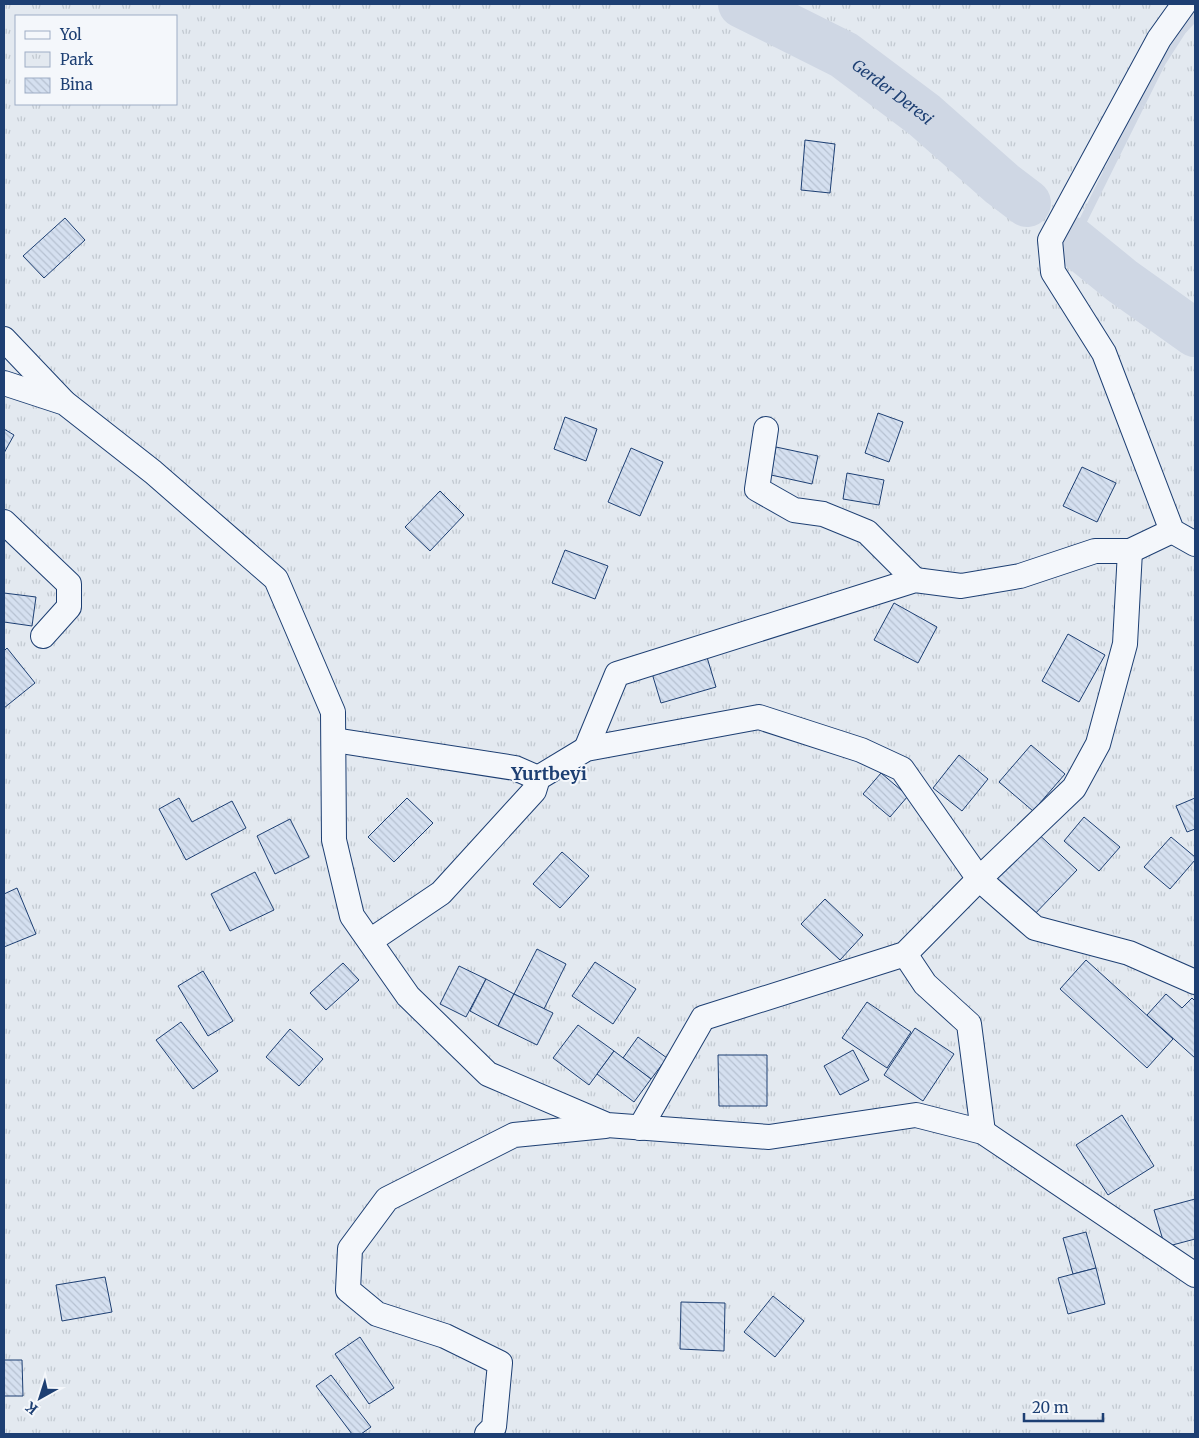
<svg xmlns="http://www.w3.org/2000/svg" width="1199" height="1438" font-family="Merriweather,serif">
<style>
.park{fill:url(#park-tufts);stroke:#687fa3;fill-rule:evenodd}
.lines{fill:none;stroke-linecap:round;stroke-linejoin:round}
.stream{stroke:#cfd7e4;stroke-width:8}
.river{stroke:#cfd7e4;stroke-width:48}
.building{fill:url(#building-back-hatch);stroke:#1d3f73}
.street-casing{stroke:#1d3f73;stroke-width:26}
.street{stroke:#f4f7fb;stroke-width:24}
.labels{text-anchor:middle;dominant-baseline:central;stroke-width:4;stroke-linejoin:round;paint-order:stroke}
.water-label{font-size:16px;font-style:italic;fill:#1d3f73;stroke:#f4f7fb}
.quarter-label{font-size:18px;font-weight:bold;fill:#1d3f73;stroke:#f4f7fb}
</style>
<defs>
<pattern id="park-tufts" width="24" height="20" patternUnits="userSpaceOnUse" patternTransform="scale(1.25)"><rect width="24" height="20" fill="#e3e9f0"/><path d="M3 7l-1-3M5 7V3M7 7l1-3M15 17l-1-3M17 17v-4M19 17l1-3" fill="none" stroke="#c2c9d1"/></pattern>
<pattern id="building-back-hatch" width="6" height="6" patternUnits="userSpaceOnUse" patternTransform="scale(1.25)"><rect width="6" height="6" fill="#d5e0f0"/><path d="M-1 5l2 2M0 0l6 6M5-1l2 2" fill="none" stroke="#b6c1d1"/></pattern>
</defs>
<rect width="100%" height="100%" fill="#f4f7fb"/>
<path class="park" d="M4,4H1195V1434H4ZM16,16H176V104H16Z"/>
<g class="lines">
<path class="stream" d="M1073,241L1162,62L1182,31L1195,17"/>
<g class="river">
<path id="s1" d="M742,4L844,55L924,115L1002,184L1027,203"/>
<path d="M1073,241L1122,281L1195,333"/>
</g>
</g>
<g class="building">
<path d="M805,140L835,144L830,193L801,190Z"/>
<path d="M65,218L85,240L44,278L23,256Z"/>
<path d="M878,413L903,422L889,462L865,453Z"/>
<path d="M565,417L597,429L586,461L554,449Z"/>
<path d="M4,429L14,435L4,453Z"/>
<path d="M776,447L818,456L812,484L771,475Z"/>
<path d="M631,448L663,462L640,516L608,502Z"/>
<path d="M1082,467L1116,483L1097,522L1063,506Z"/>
<path d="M847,473L884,480L879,505L843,499Z"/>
<path d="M440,491L464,515L430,551L405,527Z"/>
<path d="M565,550L608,566L595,599L552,583Z"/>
<path d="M4,593L36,597L32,626L4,622Z"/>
<path d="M894,603L937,627L918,663L874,640Z"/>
<path d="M1068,634L1105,655L1079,702L1042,681Z"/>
<path d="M7,648L35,683L4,708V651Z"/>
<path d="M706,654L716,687L661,703L651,670Z"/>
<path d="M1031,745L1065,774L1033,811L999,782Z"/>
<path d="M959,755L988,779L962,811L933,788Z"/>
<path d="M881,773L908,796L890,817L863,794Z"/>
<path d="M179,798L192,822L232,801L246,828L186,860L159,809Z"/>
<path d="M407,798L433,823L394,862L368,837Z"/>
<path d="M1195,798V829L1187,832L1176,806Z"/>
<path d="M1084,817L1120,847L1099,871L1064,841Z"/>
<path d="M290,819L309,857L275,874L257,836Z"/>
<path d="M1034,830L1077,870L1030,919L988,879Z"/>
<path d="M1171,837L1195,857V860L1170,889L1144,867Z"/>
<path d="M562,852L589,876L560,908L533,884Z"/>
<path d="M255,872L274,910L230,931L211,894Z"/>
<path d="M17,888L36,934L4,947V894Z"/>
<path d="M825,899L863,935L840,960L801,924Z"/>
<path d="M537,949L566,964L544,1009L514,994Z"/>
<path d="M1086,960L1173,1039L1147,1068L1060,989Z"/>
<path d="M595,962L636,989L613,1024L572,996Z"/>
<path d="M343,963L359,980L326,1010L310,993Z"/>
<path d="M459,966L486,979L466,1017L440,1004Z"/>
<path d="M203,971L233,1021L208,1036L178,986Z"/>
<path d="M486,979L514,994L498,1026L470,1011Z"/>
<path d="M514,994L553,1013L537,1045L498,1026Z"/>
<path d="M1166,994L1182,1008L1192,998L1195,1001V1058L1147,1015Z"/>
<path d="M867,1002L911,1032L887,1068L842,1038Z"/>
<path d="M181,1022L218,1071L193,1089L156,1040Z"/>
<path d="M578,1025L614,1051L589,1085L553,1058Z"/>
<path d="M915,1028L954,1054L923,1101L884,1075Z"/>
<path d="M290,1029L323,1059L299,1086L266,1057Z"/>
<path d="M638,1037L667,1058L651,1079L623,1058Z"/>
<path d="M853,1050L869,1080L840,1095L824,1066Z"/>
<path d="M614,1051L651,1079L634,1102L597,1074Z"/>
<path d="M718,1055H767V1106H719Z"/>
<path d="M1122,1115L1154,1166L1108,1195L1076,1145Z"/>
<path d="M1195,1199V1239L1165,1247L1154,1210Z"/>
<path d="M1086,1232L1096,1268L1073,1274L1063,1238Z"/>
<path d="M1096,1268L1105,1304L1068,1314L1058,1278Z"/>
<path d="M105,1277L112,1312L62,1321L56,1285Z"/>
<path d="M773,1296L804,1321L775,1357L744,1332Z"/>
<path d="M681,1302L725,1303L724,1351L680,1349Z"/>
<path d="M360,1337L394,1388L369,1404L335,1354Z"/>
<path d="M4,1360H22L23,1396H4Z"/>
<path d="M331,1375L371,1427L361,1434H352L316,1386Z"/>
</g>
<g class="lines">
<defs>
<g id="street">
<path d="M1184,4L1159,39L1050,240L1053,272L1104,353L1172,531L1195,544"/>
<path d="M4,339L63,401"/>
<path d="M4,383L65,403L153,472L276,579L333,712L334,840L352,916L408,996L488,1074L607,1125L769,1137L916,1115L983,1132L1195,1275"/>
<path d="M766,429L757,489L794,510L823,514L867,532L915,580"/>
<path d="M4,522L69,584V607L43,636"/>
<path d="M334,740L515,768L538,778"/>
<path d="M586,749L617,674L915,580L961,586L1020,576L1095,551H1130L1172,531"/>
<path d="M370,941L441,893L534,791L538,778L586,749L759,717L861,750L902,769L979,879L1035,928L1129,953L1195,982"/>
<path d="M905,954L925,984L969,1024L983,1132"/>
<path d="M640,1128L703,1018L905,954L979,879L1074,788L1098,744L1125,644L1130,551"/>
<path d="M487,1434L494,1427L500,1363L445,1336L377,1314L348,1290L350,1249L387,1199L514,1135L605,1126"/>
</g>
</defs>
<use href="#street" class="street-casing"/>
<use href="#street" class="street"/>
</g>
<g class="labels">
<g class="water-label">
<text stroke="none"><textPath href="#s1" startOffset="175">Gerder Deresi</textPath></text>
</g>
<g class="quarter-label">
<text x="549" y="773">Yurtbeyi</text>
</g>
</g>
<rect width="1199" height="1438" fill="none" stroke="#1d3f73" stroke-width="10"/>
<rect x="15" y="15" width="162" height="90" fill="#f4f7fb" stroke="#9eadc5"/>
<rect x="25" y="31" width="25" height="8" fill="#f4f7fb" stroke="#9eadc5"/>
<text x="60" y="40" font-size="15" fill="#1d3f73">Yol</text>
<rect x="25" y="52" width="25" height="15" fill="url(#park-tufts)" stroke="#9eadc5"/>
<text x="60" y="65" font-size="15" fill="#1d3f73">Park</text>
<rect x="25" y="78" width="25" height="15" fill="url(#building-back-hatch)" stroke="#9eadc5"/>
<text x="60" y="90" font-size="15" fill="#1d3f73">Bina</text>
<g transform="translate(40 1398) rotate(219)" stroke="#f4f7fb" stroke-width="4" paint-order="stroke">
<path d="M0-4L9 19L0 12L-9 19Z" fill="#1d3f73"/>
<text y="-8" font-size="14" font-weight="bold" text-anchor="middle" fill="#1d3f73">K</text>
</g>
<path d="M1024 1413v8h79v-8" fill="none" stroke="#1d3f73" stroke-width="2.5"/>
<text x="1032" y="1413" font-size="15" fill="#1d3f73" stroke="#f4f7fb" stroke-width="4" paint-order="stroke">20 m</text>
</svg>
